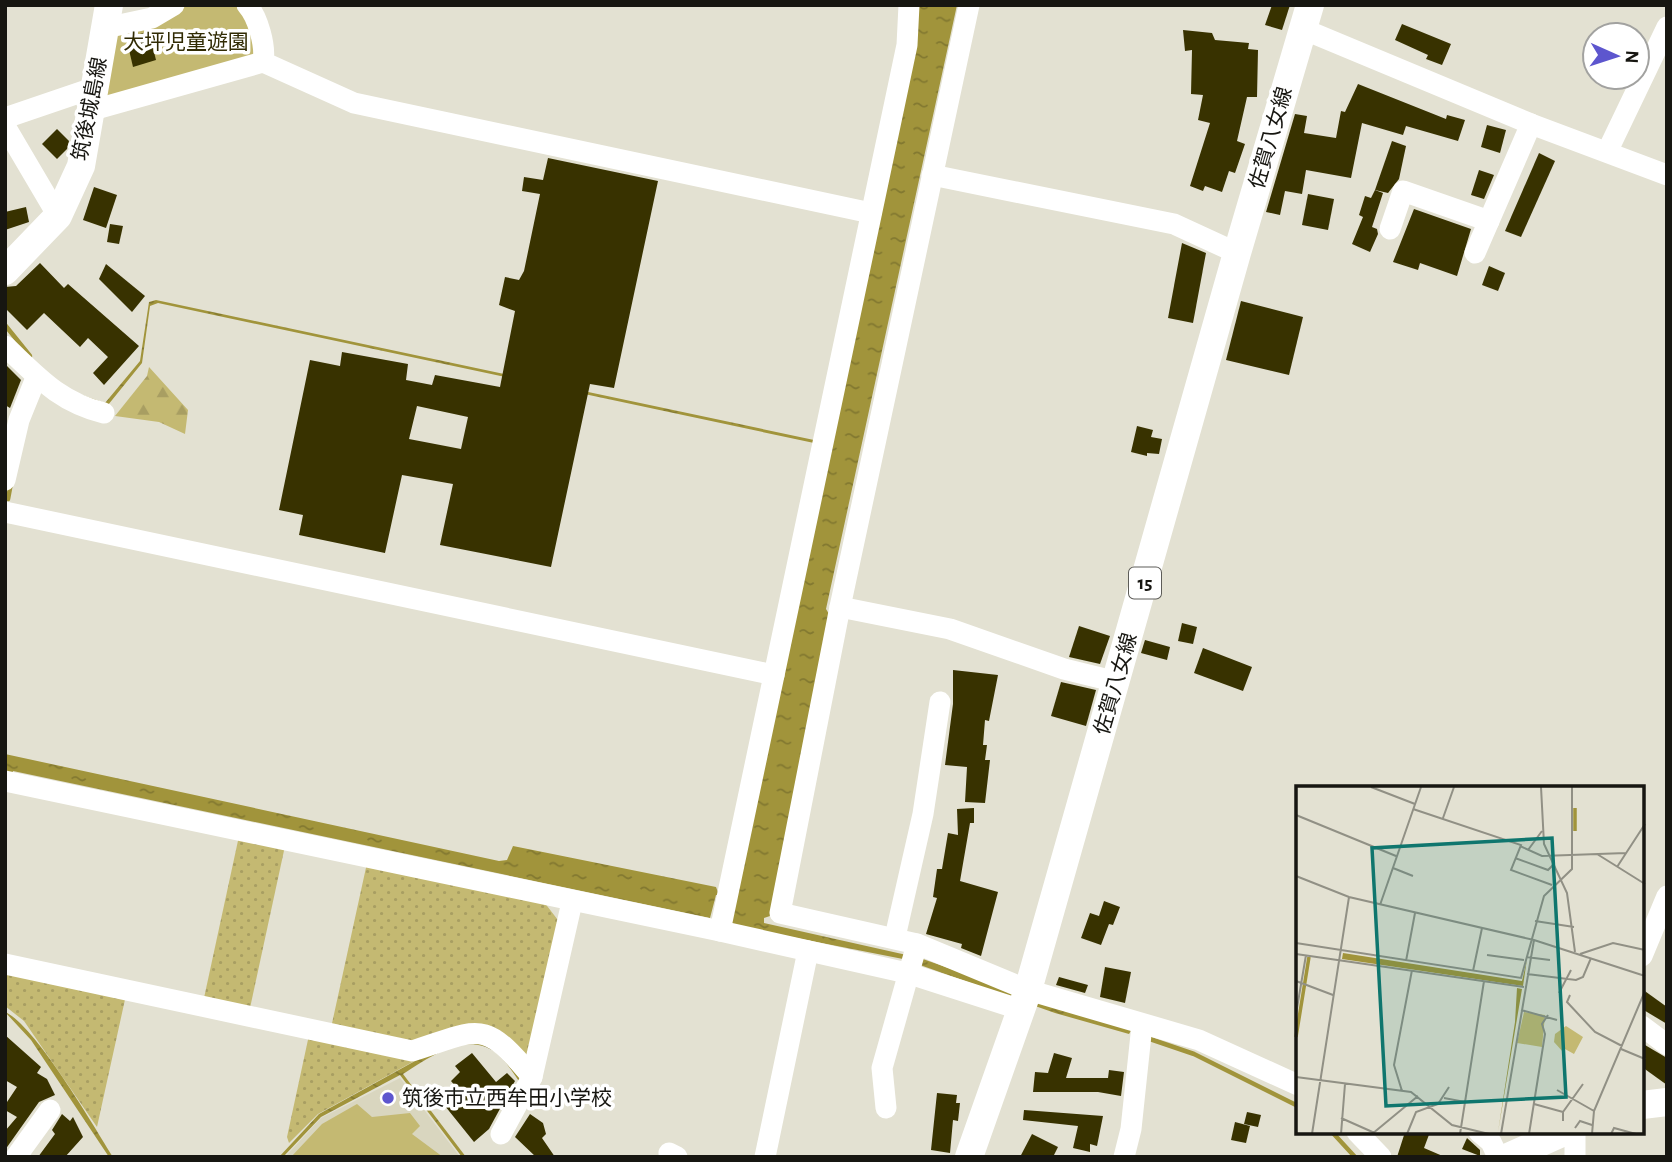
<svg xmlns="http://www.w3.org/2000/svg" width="1672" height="1162" font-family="'Alegreya Sans','Noto Sans JP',sans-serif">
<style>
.built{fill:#d9d6bf}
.grass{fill:url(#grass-dots)}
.forest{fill:url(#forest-firs)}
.park{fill:#c4b972}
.water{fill:url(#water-ripples)}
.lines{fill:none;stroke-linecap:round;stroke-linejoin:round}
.stream{stroke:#a1943b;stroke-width:4.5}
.building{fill:#383200;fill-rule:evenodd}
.minor{stroke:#fff;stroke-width:21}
.major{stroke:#fff;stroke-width:28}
.poi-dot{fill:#5d56ce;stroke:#fff;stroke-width:2.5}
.labels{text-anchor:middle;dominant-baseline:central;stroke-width:7;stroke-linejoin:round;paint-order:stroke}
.shield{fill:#fff;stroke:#5d5c58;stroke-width:2}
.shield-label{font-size:19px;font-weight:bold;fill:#171611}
.park-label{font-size:21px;fill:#312b04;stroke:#fff}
.street-label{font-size:21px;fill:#171611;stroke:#fff}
.poi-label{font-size:21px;fill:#171611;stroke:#fff;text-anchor:start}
.inset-river{fill:none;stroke:#a1943b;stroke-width:3.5}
.inset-road{fill:none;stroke:#919085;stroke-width:2}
.view{fill:#0f766e;fill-opacity:0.15;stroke:#0f766e;stroke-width:3.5}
.inset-edge{fill:none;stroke:#171611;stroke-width:3.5}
</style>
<defs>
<pattern id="grass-dots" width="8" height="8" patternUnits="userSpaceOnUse" patternTransform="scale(1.75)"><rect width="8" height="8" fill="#c4b972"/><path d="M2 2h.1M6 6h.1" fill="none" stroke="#a89e62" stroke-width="1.8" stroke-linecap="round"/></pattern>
<pattern id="forest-firs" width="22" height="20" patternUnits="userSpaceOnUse" patternTransform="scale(1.75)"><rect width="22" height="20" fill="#c4b972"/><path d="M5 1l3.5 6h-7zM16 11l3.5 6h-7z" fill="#a89e62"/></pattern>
<pattern id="water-ripples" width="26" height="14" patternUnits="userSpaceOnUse" patternTransform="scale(1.75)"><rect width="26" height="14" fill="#a1943b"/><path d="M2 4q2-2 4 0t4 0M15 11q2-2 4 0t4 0" fill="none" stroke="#827830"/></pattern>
</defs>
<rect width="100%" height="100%" fill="#e3e1d2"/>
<path class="built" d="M400,1078L460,1157H285L321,1118Z"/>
<g class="grass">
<path d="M239,836L285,846L250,1008L204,998Z"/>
<path d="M367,863L544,902L561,924L533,1059L499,1037L427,1043L331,1028Z"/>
<path d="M5,968L126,995L97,1127L24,1021L5,1006Z"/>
<path d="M309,1035L418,1059L318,1114L289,1143L287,1137Z"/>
</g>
<path class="forest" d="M149,367L188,410L185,434L159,422L115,416L147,376Z"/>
<g class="park">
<path d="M182,5L242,6L257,55L105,100L114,29Z"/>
<path d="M357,1104L372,1117L410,1113L420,1126L412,1134L443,1157H291L322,1124Z"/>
</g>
<g class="water">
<path d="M918,5H957L826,609L832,619L770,916L764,918V923L920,958L1039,1000L1132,1029L1129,1034L1055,1013L903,959L730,925Z"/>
<path d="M156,300L814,440V443L158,303L150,306L142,363L108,405L105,407L71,391L105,403L140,361L149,302Z"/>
<path d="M5,754L499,861L507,860L513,846L716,887L719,895H716L710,918L13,771L12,776L5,770Z"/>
<path d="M5,1012C35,1025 93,1125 113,1157H109L31,1040Z"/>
<path d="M475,1042L493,1048L525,1084L523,1087C515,1076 506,1060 495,1052C464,1031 429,1058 403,1074L466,1157H462L400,1075L321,1117L283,1157H279L319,1114L444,1045Z"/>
</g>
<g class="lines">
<g class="stream">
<path d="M5,325L30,356"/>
<path d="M8,499L11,483"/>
<path d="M1147,1038L1194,1054L1298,1106"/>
<path d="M1332,1132L1355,1157"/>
</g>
</g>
<g class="building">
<path d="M1272,5H1290L1282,30L1265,25Z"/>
<path d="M1402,24L1451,44L1442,65L1426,59L1428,55L1395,40Z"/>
<path d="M1183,30L1212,33L1215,40L1249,43L1248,49L1258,50L1257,97H1247L1237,141L1245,144L1235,173L1229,171L1222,192L1205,186L1203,191L1190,186L1210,123L1198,120L1203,95L1191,94L1192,50L1185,51Z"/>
<path d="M149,32L156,60L133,67L126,37Z"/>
<path d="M1358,84L1446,119L1447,115L1465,120L1458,141L1406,126L1403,135L1362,123L1351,178L1306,170L1302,194L1285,191L1280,215L1266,212L1295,114L1307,116L1304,133L1336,138L1341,111L1345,112Z"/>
<path d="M1487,125L1506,130L1500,153L1481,147Z"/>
<path d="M57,129L69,141L67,149L57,159L42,144Z"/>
<path d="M1392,141L1406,146L1399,179L1388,193L1375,190Z"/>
<path d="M1539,153L1555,161L1521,237L1505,231Z"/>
<path d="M548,158L658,181L614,388L590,384L551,567L440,545L453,484L402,475L385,553L299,535L303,515L279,510L310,360L340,366L342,352L408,364L406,380L432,385L435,375L500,387L515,311L499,305L505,277L519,280L524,271L540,194L522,191L524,177L543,180ZM417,406L468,417L461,449L409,439Z"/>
<path d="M1479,170L1494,175L1484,199L1471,195Z"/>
<path d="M94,187L117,195L106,228L83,220Z"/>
<path d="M1375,190L1383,193L1372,227L1377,229L1378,234L1370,252L1352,244L1363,217L1359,215L1365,196L1371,198Z"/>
<path d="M1308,194L1334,199L1328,230L1302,225Z"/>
<path d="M26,207L29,222L5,230V212Z"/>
<path d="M1414,209L1471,229L1457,276L1420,263L1418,270L1393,262Z"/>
<path d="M110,224L123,226L119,244L107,242Z"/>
<path d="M1182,243L1206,253L1193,323L1168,318Z"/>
<path d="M40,263L64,288L68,284L139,346L104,385L93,373L108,357L88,338L80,347L44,313L27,330L5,308V287L16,286Z"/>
<path d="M106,264L145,296L132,312L99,279Z"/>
<path d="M1489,266L1505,273L1498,291L1482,285Z"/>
<path d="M1241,301L1303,317L1289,375L1226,360Z"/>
<path d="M5,364L21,380L10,408L5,405Z"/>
<path d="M1137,426L1153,430L1151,437L1162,439L1159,454L1147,453V456L1131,452Z"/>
<path d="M1182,623L1197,627L1193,644L1178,641Z"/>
<path d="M1079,626L1110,636L1100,664L1069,657Z"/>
<path d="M1145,640L1170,647L1167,660L1141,653Z"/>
<path d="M1203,648L1252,667L1243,691L1194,673Z"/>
<path d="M953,670L998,675L989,721L985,720L983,745H987L985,760H990L985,803L965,802L967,767L945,765L953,704Z"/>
<path d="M1061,682L1096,690L1086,726L1051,716Z"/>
<path d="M974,808V823H970L960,881L998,892L981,956L961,948L962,944L926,934L937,898L933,897L937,869H942L948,833L958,835L957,809Z"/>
<path d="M1104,901L1120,907L1113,925L1109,924L1101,945L1081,938L1090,913L1099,916Z"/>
<path d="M1105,967L1131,972L1125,1003L1100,997Z"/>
<path d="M1059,977L1088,985L1085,993L1056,985Z"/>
<path d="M1642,989L1667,1007V1024L1642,1009Z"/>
<path d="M5,1035L41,1067L37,1073L47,1079L55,1095L39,1102L5,1150V1131L17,1117L5,1110V1105L17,1087L5,1080Z"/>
<path d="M1645,1045L1667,1058V1085L1642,1067Z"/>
<path d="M472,1053L496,1082L507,1073L515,1081L489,1129L474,1142L445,1106L461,1093L451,1081L460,1072L455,1066Z"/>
<path d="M1054,1053L1072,1058L1066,1078H1108L1109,1070L1124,1072L1121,1096L1098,1092H1033L1035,1072L1048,1073Z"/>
<path d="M937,1093L957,1095L956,1103H960L958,1121L953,1120L950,1153L931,1150Z"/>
<path d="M1024,1110L1103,1116L1097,1146L1090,1144V1152L1073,1148L1078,1126L1023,1120Z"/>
<path d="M1247,1112L1261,1115L1258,1127L1244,1124Z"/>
<path d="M62,1114L70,1121L73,1117L83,1137L65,1157H38L55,1134L52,1130Z"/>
<path d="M530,1114L543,1123L546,1134L542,1138L555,1157H536L515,1137Z"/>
<path d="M1235,1122L1250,1126L1246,1143L1231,1140Z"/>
<path d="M1405,1132H1430L1424,1148L1445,1157H1397Z"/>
<path d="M1032,1134L1058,1147L1053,1157H1020Z"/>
<path d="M1467,1138L1480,1150V1156L1462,1149Z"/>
</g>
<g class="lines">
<g class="minor">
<path d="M247,5C258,17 266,46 263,62"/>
<path d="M969,5L840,607L780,913L917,944L1028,990L1199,1040L1298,1085"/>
<path d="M105,28L152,18L174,5"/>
<path d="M1303,29L1531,124L1667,175"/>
<path d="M93,110L263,62L354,103L871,213"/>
<path d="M5,118L96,87"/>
<path d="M5,126L58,216"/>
<path d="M1608,150L1667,27"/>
<path d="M932,175L1174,224L1237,253"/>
<path d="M1390,229L1403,191L1489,221"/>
<path d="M1475,253L1531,124"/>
<path d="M5,346C38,377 59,402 104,413"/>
<path d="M5,480L19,420L36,378"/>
<path d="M5,512L774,675"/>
<path d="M840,607L950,629L1064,669L1117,682"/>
<path d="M5,781L720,931L907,973L1022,1010"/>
<path d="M720,931L907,45L909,5"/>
<path d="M895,937L923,814L940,702"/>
<path d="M1642,956L1667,896"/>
<path d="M5,964L412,1051C479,1030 483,1017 532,1077"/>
<path d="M1642,1026L1667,1045"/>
<path d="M886,1108L882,1068L917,944"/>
<path d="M1357,1132L1381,1157"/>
<path d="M1479,1132L1491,1142L1498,1157"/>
<path d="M501,1134L532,1077L572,902"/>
<path d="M669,1153L677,1157"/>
<path d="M16,1157L50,1110"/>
<path d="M765,1157L808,951"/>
<path d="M1124,1157L1131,1129L1142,1025"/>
<path d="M1575,1157V1132"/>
</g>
<g class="major">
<path d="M5,271L58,216L81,166L109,5"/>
<path d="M1642,1105L1667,1102"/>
<path d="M969,1157L1028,990L1237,253L1310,5"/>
<path d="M1508,1157L1564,1132"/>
</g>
</g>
<circle class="poi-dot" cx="388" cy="1098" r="7"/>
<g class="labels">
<rect class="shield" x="1129" y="567.5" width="32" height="31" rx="5"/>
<g class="shield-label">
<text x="1145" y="583">15</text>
</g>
<g class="park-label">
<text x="186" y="42">大坪児童遊園</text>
</g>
<g class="street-label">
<text transform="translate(90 109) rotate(-79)">筑後城島線</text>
<text transform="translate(1271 138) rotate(-74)">佐賀八女線</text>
<text transform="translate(1116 684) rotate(-74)">佐賀八女線</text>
</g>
<g class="poi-label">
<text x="402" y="1098">筑後市立西牟田小学校</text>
</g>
</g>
<g transform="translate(1296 786)">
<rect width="348" height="348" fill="#e3e1d2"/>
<path d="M228,226L249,229L246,261L221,257Z" fill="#c4b972"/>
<path d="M270,240L287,251L278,268L269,263L267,266L258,256L259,248Z" fill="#c4b972"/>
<path d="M47,167L226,195L231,173L227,200L46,173ZM221,202L226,203L202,346L219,236Z" fill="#a1943b"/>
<path class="inset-river" d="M279,45V22M0,251L13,171"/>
<path class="inset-road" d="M75,1L119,18M245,1L248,58L271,107L279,166M117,23L225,59L215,84L256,99M0,29L100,70M147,32L158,1M224,60L246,70L330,67M232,64L246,45M301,68L349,98M219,72L252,84L257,79M321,81L349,38M97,82L117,90M0,90L53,111L238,154L349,190M84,119L125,1M239,135L278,141M0,157L225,192L248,110L276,83V1M0,168L228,201M284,168L317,157L349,164M191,169L228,174M230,171L254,174M110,175L119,127M177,185L186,142M231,188L280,194L287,191L295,172M0,195L37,209M263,207L275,184M274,209L271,216L299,246L326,260M225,224L261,234M0,228L10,169M325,263L349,273M0,291L115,306L156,339L193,348M261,304L298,325M106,305L98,279L116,184M148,312L169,316M238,318L267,326M45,332L81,348M267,335V326L287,298M279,342L284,335L296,339M16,348L53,111M45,348L49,298M76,348L122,310M111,348L120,326L142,318L153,301M164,348L188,195M205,348L238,154M233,348L249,248L246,238L252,229M296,348L298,325L349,205M315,348L318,342L340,348"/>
<path class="view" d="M256,52L270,311L90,320L76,62Z"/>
<rect width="348" height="348" class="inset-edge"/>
</g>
<rect width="1672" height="1162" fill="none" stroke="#171611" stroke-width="14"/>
<g transform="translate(1616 56) rotate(93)"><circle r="33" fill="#ffffff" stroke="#a2a2a0" stroke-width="2"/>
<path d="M0-5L12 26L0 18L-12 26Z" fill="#5d56ce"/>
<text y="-10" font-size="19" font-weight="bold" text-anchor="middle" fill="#171611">N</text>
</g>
</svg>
